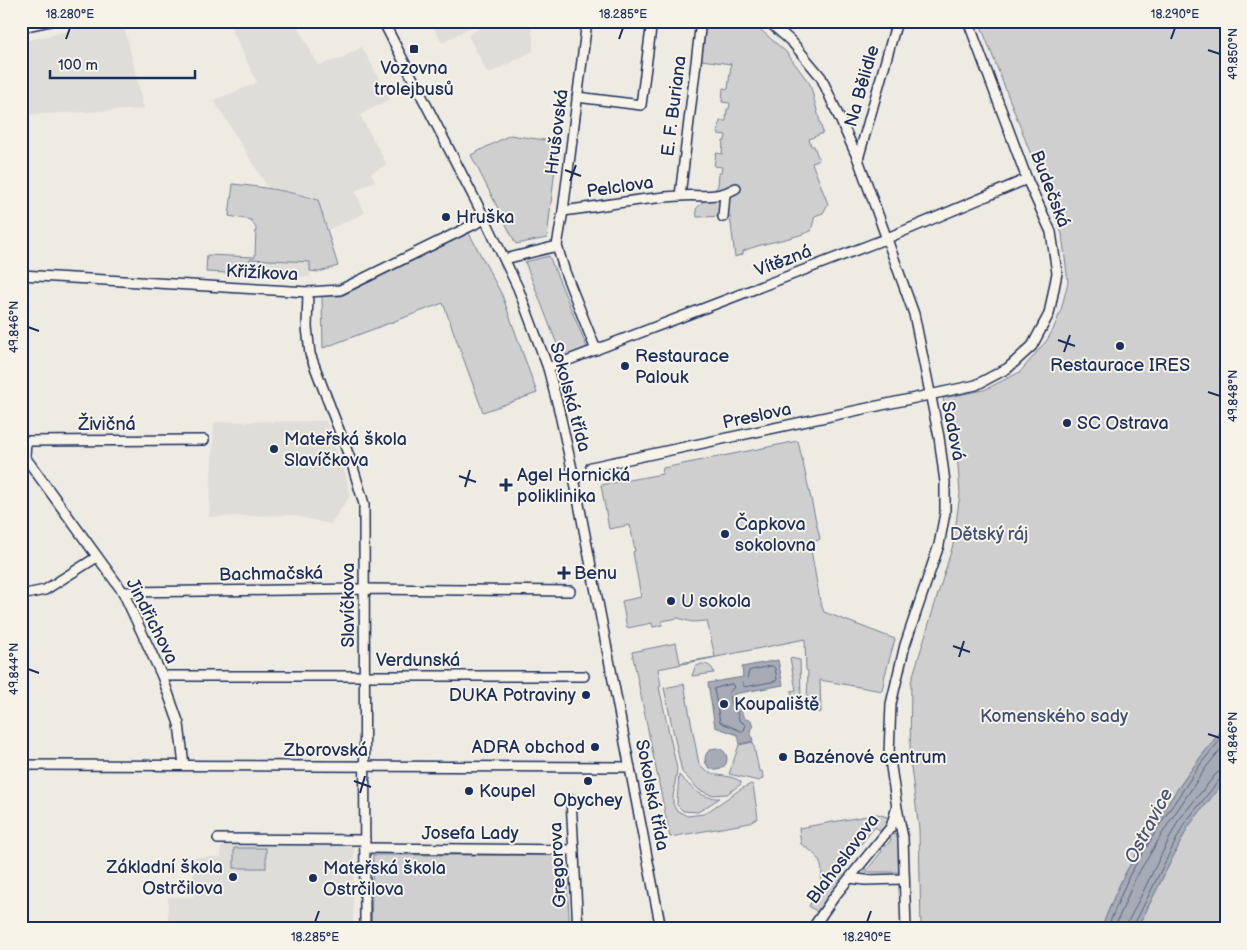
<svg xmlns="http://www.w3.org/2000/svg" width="1247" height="950" font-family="'Balsamiq Sans',sans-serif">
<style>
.built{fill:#deddd8}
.green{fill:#cfcfcf;stroke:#757f96}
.water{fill:#a6abb5;stroke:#6e7992}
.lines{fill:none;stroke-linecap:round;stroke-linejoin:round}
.shore{stroke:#536181;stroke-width:1}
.street-casing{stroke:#1b2f5e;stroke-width:12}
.street{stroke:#f7f3e8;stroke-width:9}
.ticks{fill:none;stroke:#1b2f5e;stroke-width:2}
.poi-dot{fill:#1b2f5e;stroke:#f7f3e8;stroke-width:2}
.labels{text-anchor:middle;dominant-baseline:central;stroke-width:4;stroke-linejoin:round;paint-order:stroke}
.poi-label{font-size:18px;fill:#1b2f5e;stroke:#f7f3e8;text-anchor:start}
.street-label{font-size:18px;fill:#1b2f5e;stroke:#f7f3e8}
.park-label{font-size:18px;fill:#3f4f75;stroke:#f7f3e8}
.water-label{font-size:19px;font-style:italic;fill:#455478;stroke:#f7f3e8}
.neatline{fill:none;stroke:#1b2f5e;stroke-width:2}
.ticks-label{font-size:12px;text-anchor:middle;fill:#1b2f5e}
</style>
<rect width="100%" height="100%" fill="#eeebe2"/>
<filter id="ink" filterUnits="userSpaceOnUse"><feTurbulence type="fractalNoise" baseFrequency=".02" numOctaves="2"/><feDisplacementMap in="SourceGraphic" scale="10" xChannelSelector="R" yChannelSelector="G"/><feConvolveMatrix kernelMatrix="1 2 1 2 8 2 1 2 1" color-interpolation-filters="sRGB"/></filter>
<g filter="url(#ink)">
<g class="built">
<path d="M110,21H123L144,109L24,115L21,42Z"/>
<path d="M228,21H295L318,65L340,59L362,47L390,99L360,115L387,165L371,173L375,181L355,191L365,213L328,230L318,200L303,195L268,188L214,100L257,83Z"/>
<path d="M430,21H482L442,43Z"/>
<path d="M493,21H529L533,36V51L488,74L468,35Z"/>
<path d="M250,259L310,262V277L249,274Z"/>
<path d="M326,421L346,476L350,496L330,524L291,515L209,517L214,422Z"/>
<path d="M226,843H354L353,929H168V897H193V857H221V848Z"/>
</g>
<g class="green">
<path d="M706,21H748L762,31L786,52L810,84L823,133L809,139L811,146H814L819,160L812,163L828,204L823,213L815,216L811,231C789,240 765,242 743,251V254L735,257L730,216L697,217L696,209L718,186L719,173H721L722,167L714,166L716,153L722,154L723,141H725L726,135L718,134L720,121H726L727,109H729L730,103L722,102L723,88L728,89L731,64L701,60Z"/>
<path d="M979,21H1226V725C1188,771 1155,820 1126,872C1116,890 1109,910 1101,929H921L919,829L910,760L911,682L953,545L960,494L957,452L943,398L984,390L1020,372L1047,340L1053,330L1061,310L1068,282L1062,234Z"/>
<path d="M510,135L558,142L547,238L516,244L471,155Z"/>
<path d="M233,184C262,187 290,191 318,200L338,266L319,272L310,271V262L250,259L249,274L206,272L207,255L255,257L256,228L251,220L229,216Z"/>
<path d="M469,233L502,295L537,393L483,412L443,303L323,348L322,296H341Z"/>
<path d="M549,256L587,347L562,357L525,262Z"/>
<path d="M798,441L820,539L810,544L820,601L824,612L895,639L885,675L882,691L820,680L821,712L818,713L807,701L808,671L806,670L805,639L658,669L661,686L659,687L677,769L673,797V804L676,810L687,816L704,814L741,789L751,784L753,785L758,818L750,823L670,837L632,652L676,643L680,663L715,657L707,621L692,622L678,618L662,621V625L653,627L652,623L627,628L622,601L641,597L633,552L635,551L630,525L609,529L601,485L662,474L663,468Z"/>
<path d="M790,658L800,660L801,698L800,700L794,701L791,691L796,690Z"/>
<path d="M701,664C708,664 712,666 714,673L692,676L695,667Z"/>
<path d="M684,684L699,764C709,780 729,772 741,782V784L727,794L711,795L699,790L682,772L664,688Z"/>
<path d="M753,742L759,771H762L763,778L759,781L729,774L739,745Z"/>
<path d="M679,775C692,788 701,799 720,798L698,812L683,811L677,805V801Z"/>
<path d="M1226,779V929H1137L1188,827Z"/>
<path d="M878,814L887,817L888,820L886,826L882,832L875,827L839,871L847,877L817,912L809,906C824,882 831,861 801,844L799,828Z"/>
<path d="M895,834L900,837V872H863L862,870L863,868L867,870L882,851L881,848L883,845L886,846L891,840L890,836Z"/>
<rect x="234" y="848" width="32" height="20"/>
<path d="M373,855H565L570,929H371Z"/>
</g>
<g class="water">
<path d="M778,660L783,685L734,694L735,703L740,704C742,712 741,720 751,720L753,728L750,729L753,741L740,744L738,735L715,727L708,683L743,677L742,667Z"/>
<path d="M1226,725V779L1188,827L1137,929H1101C1109,910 1116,890 1126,872C1155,820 1188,771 1226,725Z"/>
<circle cx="716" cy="759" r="11"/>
</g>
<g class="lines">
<g class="shore">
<path d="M772,666L775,668L777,679L776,681L745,687L743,685V683L747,679L749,671Z"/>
<path d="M732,684L734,687L729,693L731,705L736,709L739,720L746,725L743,732L720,722L714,689Z"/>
<path d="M1107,929L1129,876L1162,821L1202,762L1226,733"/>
<path d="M1114,929L1135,879L1168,824L1207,766L1226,743"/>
<path d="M1127,929L1128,922L1178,821L1215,775L1220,771H1226"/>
<path d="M1133,929L1134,925L1184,824L1220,779L1226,777"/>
</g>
<defs>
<g id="street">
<path d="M383,21L485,219L518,288L548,368L559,410L574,478L661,929"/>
<path d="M587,21L563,211L557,246L565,272L596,350"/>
<path d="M768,21L792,42L821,77L858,159L914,314L939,437L945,482V513L939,545L905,645L891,704L889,753L897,808L903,838L906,929"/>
<path d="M21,27L50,21"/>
<path d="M577,97L641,105L652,21"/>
<path d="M858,159L897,21"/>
<path d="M680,196L701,21"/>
<path d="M563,211C602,206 641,198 679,196C702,194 715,200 736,188"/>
<path d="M723,217L725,194"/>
<path d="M505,259L557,246"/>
<path d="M21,275L308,292L340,290L485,219"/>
<path d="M308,292L307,327L310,354L352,464L364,504L365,929"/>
<path d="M548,368L885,239L1027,179"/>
<path d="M591,467L976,385L1008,368L1032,346L1049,314L1057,273L1051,232L1027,179L968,21"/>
<path d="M123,592L364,589L570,591"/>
<path d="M21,595L45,590L97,557"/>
<path d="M162,676H584"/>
<path d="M21,765L630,767"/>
<path d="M184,765L179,724L162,676L123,592L25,457L26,441L204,440"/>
<path d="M571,799L578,929"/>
<path d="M218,839L365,840"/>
<path d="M365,848L574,850"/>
<path d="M850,878L865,880L904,879"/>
<path d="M812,929L834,897L891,827L896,810"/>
</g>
</defs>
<use href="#street" class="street-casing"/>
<use href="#street" class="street"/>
</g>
</g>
<path class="ticks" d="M66,39L70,28M619,39L623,28M1171,39L1175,28M1208,50L1220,54M565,170L581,176M570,181L576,165M28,327L39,331M1058,340L1075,346M1064,352L1070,335M1208,392L1220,396M459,476L476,482M465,487L470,470M953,646L970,652M959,657L964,641M28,669L39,673M1208,734L1220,738M354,781L371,787M360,793L365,776M315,922L319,911M867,922L871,911"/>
<g class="poi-dot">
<rect x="409" y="44" width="10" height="10" rx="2.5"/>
<circle cx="446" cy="217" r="5"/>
<circle cx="1120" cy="346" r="5"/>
<circle cx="625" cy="366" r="5"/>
<circle cx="1067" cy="423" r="5"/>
<circle cx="274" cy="449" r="5"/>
<path d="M503.5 477.5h5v5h5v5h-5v5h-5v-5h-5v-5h5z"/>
<circle cx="725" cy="534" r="5"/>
<path d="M561.5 565.5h5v5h5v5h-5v5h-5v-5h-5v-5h5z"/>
<circle cx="671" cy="601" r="5"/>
<circle cx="586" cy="695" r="5"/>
<circle cx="724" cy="704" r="5"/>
<circle cx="595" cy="747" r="5"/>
<circle cx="783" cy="757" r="5"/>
<circle cx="588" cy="781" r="5"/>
<circle cx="469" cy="791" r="5"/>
<circle cx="233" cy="877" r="5"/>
<circle cx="313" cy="878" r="5"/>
</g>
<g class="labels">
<g class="poi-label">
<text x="414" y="68" text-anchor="middle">Vozovna<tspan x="414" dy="21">trolejbusů</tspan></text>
<text x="456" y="217">Hruška</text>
<text x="635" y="356">Restaurace<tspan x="635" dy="21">Palouk</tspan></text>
<text x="1120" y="365" text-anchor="middle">Restaurace IRES</text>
<text x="1077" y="423">SC Ostrava</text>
<text x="284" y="439">Mateřská škola<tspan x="284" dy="21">Slavíčkova</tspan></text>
<text x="517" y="475">Agel Hornická<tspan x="517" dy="21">poliklinika</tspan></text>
<text x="735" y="524">Čapkova<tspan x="735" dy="21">sokolovna</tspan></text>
<text x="574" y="573">Benu</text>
<text x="681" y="601">U sokola</text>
<text x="576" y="695" text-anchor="end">DUKA Potraviny</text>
<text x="734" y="704">Koupaliště</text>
<text x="585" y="747" text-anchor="end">ADRA obchod</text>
<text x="793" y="757">Bazénové centrum</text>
<text x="479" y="791">Koupel</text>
<text x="588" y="800" text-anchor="middle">Obychey</text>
<text x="223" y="867" text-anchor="end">Základní škola<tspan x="223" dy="21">Ostrčilova</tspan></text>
<text x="323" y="868">Mateřská škola<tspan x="323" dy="21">Ostrčilova</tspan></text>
</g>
<g class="street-label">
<text transform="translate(862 86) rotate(-74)">Na Bělidle</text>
<text transform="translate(674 106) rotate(-83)">E. F. Buriana</text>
<text transform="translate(557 132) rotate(-83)">Hrušovská</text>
<text transform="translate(620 187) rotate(-8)">Pelclova</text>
<text transform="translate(1050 189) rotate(69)">Budečská</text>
<text transform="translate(783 261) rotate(-21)">Vítězná</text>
<text transform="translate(262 273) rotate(3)">Křižíkova</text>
<text transform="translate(570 397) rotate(75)">Sokolská třída</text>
<text transform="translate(757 416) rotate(-12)">Preslova</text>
<text x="107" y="424">Živičná</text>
<text transform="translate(953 431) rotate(79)">Sadová</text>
<text transform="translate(271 574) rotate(-1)">Bachmačská</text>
<text transform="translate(348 605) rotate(-90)">Slavíčkova</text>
<text transform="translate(152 621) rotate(63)">Jindřichova</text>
<text x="418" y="660">Verdunská</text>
<text x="326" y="750">Zborovská</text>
<text transform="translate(652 795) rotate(79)">Sokolská třída</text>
<text x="470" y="833">Josefa Lady</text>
<text transform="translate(843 859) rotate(-53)">Blahoslavova</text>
<text transform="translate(558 865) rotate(-93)">Gregorova</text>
</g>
<g class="park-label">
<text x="989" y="534">Dětský ráj</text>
<text x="1054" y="716">Komenského sady</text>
</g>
<g class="water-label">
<text transform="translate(1149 826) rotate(-62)">Ostravice</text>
</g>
</g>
<rect width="1247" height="950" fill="none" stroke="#f7f3e8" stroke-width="55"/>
<path d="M50 70v8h145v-8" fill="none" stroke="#1b2f5e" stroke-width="2.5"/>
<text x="58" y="70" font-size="15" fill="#1b2f5e" stroke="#f7f3e8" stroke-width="4" paint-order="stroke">100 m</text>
<rect x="28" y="28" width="1192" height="894" class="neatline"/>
<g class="ticks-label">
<text x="70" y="18">18.280°E</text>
<text x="623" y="18">18.285°E</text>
<text x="1175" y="18">18.290°E</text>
<text transform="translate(1233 54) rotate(-90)" y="4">49.850°N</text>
<text transform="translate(14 327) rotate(-90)" y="4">49.846°N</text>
<text transform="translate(1233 396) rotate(-90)" y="4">49.848°N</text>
<text transform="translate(14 669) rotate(-90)" y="4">49.844°N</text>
<text transform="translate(1233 738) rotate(-90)" y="4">49.846°N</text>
<text x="315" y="941">18.285°E</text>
<text x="867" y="941">18.290°E</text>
</g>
</svg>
